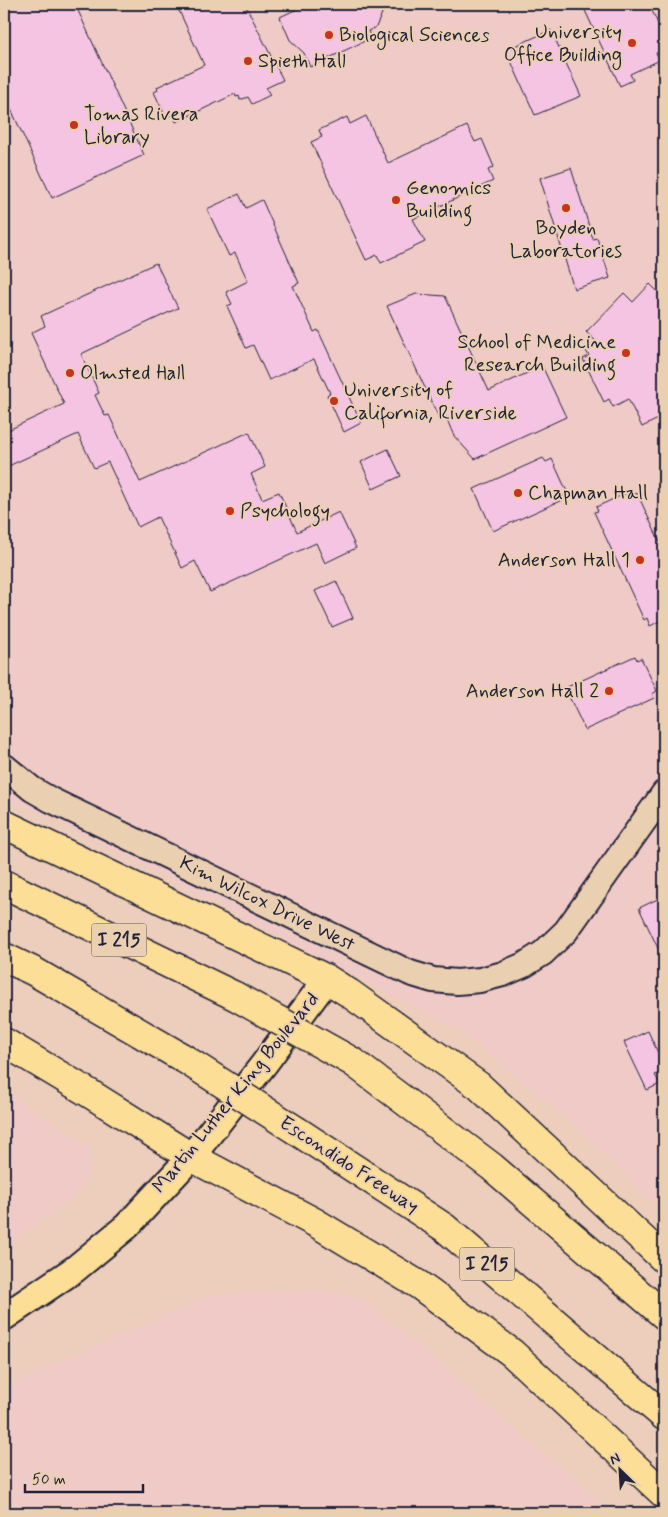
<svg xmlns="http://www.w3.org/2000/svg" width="668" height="1517" font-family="Mynerve,sans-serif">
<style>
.built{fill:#f0cac7}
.building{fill:#f6c4e3;stroke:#22223b}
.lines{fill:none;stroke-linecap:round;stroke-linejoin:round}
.secondary-casing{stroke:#22223b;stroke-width:28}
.primary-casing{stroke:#22223b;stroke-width:30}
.highway-casing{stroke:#22223b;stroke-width:31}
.secondary{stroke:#ebcfb1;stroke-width:24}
.primary{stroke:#fcde96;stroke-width:26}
.highway{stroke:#fcde96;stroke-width:28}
.highway-bridge-casing{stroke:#22223b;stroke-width:31;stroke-linecap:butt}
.highway-bridge{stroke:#fcde96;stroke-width:28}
.poi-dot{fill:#c8321e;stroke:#ebcfb1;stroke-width:2}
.labels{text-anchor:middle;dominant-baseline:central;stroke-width:4;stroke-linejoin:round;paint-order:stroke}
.shield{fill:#ebcfb1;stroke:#5e565e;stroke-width:1}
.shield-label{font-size:19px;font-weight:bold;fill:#22223b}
.poi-label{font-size:20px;fill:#22223b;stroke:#ebcfb1;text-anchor:start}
.street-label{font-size:20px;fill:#22223b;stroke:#ebcfb1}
</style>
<rect width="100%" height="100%" fill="#edcdbb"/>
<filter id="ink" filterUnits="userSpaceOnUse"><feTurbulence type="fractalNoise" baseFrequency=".02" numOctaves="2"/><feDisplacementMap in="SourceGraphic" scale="10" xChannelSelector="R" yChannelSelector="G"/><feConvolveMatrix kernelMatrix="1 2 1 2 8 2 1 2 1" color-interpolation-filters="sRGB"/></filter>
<g filter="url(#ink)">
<g class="built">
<path d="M4,4H664V1213L582,1131L462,1032L55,820L4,799Z"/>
<path d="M4,1090L91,1148L89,1177L79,1193L4,1249Z"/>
<path d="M327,1290L367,1302L613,1513H4V1387L212,1295Z"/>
</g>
<g class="building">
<path d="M4,4H75L144,155L52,198L4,94Z"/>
<path d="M176,4H245L283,80L266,88L270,95L252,104L248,97L240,100L239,96L236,97L235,94L176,122L173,114L166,118L154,92L158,90L157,87L204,65Z"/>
<path d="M297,4H386L376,27L368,31L371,38L310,67L304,53L290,40L280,17L299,8Z"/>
<path d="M582,4H649L664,37V49L656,53L660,60L630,74L633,80L620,86Z"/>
<path d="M551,30L581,96L535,115L506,50Z"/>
<path d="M366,116L388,163L467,126L475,142L482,139L494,167L488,170L493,181L413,219L425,242L381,263L377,255L366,260L311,142L322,137L319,130L347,117L350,124Z"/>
<path d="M571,168L593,239L597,238L610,278L574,289L540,178Z"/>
<path d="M239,194L246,208L262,200L299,283L293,286L314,332L318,330L361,423L344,432L327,395L330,393L314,359L269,380L253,345L246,348L227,306L232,304L226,292L248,281L235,253L229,256L207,209Z"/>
<path d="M156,263L178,308L81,354L99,393L95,395L105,416L109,415L140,482L249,432L265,467L251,474L262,499L279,492L297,532L339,512L356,548L325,563L316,543L210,592L195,561L182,568L158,517L138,527L108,462L94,468L78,434L4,468V432L64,404L31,333L45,326L41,316Z"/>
<path d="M650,284L664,298V416L642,427L628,399L613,407L609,399L604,402L583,359L589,356L585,349L598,343L586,332L624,293L633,302Z"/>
<path d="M416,294L445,296L489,391L542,366L566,417L475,459L454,436L445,415L439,418L387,306Z"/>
<path d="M388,449L401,476L373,489L361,462Z"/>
<path d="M543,458L546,462L552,459L568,494L561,497L562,500L493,531L474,489Z"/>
<path d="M631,491L633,495L637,493L664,551V619L650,626L647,618L644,620L594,512L598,511L596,507Z"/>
<path d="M336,581L353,618L332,627L315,591Z"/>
<path d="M635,656L637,660L641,658L657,691L652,694L654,698L585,730L565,688Z"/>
<path d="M664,896V961L639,908Z"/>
<path d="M648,1031L664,1066V1071L655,1075L660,1084L647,1090L624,1042Z"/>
</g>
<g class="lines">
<defs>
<path id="secondary" d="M4,766L32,789L51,800L410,973L433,980L457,982L480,980L503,974L524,965L543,953L566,931L664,793"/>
<path id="primary" d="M4,1317L75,1269L127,1226L191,1157L264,1064L327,979"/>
<g id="highway">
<path d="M4,824L327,979L349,993L479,1086L664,1259"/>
<path d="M4,884L235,996"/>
<path d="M4,957L35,972L183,1058"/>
<path d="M4,1042L89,1093L191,1157L316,1223L419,1285L512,1353L664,1494"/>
<path d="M353,1062L492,1167L664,1315"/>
<path d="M297,1131L445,1228L664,1416"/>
</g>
</defs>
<use href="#secondary" class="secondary-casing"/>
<use href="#primary" class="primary-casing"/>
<use href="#highway" class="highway-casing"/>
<use href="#secondary" class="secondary"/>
<use href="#primary" class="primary"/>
<use href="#highway" class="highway"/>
<defs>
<g id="highway-bridge">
<path d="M235,996L353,1062"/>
<path d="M183,1058L297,1131"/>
</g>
</defs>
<use href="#highway-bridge" class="highway-bridge-casing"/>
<use href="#highway-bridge" class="highway-bridge"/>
</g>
</g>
<g class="poi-dot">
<circle cx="329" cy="35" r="5"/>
<circle cx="632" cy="43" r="5"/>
<circle cx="248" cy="61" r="5"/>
<circle cx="74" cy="125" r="5"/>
<circle cx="396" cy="200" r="5"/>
<circle cx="566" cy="208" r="5"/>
<circle cx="626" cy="353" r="5"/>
<circle cx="70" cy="373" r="5"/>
<circle cx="334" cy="401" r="5"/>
<circle cx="518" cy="493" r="5"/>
<circle cx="230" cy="511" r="5"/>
<circle cx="640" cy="560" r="5"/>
<circle cx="609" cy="691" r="5"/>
</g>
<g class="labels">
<g class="shield">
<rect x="91.5" y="923.5" width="55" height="33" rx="4"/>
<rect x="459.5" y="1247.5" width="55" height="33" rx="4"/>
</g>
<g class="shield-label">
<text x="119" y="940">I 215</text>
<text x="487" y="1264">I 215</text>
</g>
<g class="poi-label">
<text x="622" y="32" text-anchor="end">University<tspan x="622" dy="23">Office Building</tspan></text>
<text x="339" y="35">Biological Sciences</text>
<text x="258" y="61">Spieth Hall</text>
<text x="84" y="114">Tomas Rivera<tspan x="84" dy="23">Library</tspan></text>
<text x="406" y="188">Genomics<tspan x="406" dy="23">Building</tspan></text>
<text x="566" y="228" text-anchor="middle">Boyden<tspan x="566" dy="23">Laboratories</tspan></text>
<text x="616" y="342" text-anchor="end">School of Medicine<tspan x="616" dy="23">Research Building</tspan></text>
<text x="80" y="373">Olmsted Hall</text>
<text x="344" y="390">University of<tspan x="344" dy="23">California, Riverside</tspan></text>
<text x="528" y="493">Chapman Hall</text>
<text x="240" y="511">Psychology</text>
<text x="630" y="560" text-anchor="end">Anderson Hall 1</text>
<text x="599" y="691" text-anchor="end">Anderson Hall 2</text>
</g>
<g class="street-label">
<text transform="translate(267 904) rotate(26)">Kim Wilcox Drive West</text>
<text transform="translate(236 1093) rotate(-51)">Martin Luther King Boulevard</text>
<text transform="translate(349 1165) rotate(33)">Escondido Freeway</text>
</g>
</g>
<rect width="668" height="1517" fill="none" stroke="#ebcfb1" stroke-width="20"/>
<rect x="10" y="10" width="648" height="1497" fill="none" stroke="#22223b" stroke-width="2" filter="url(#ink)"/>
<g transform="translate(620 1470) rotate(335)" stroke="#ebcfb1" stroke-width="4" paint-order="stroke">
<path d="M0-4L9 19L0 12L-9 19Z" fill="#22223b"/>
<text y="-8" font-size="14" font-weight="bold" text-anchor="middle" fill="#22223b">N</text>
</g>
<path d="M25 1484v8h118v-8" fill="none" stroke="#22223b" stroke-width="2.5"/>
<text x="32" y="1484" font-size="15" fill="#22223b" stroke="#ebcfb1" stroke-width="4" paint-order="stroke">50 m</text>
</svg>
